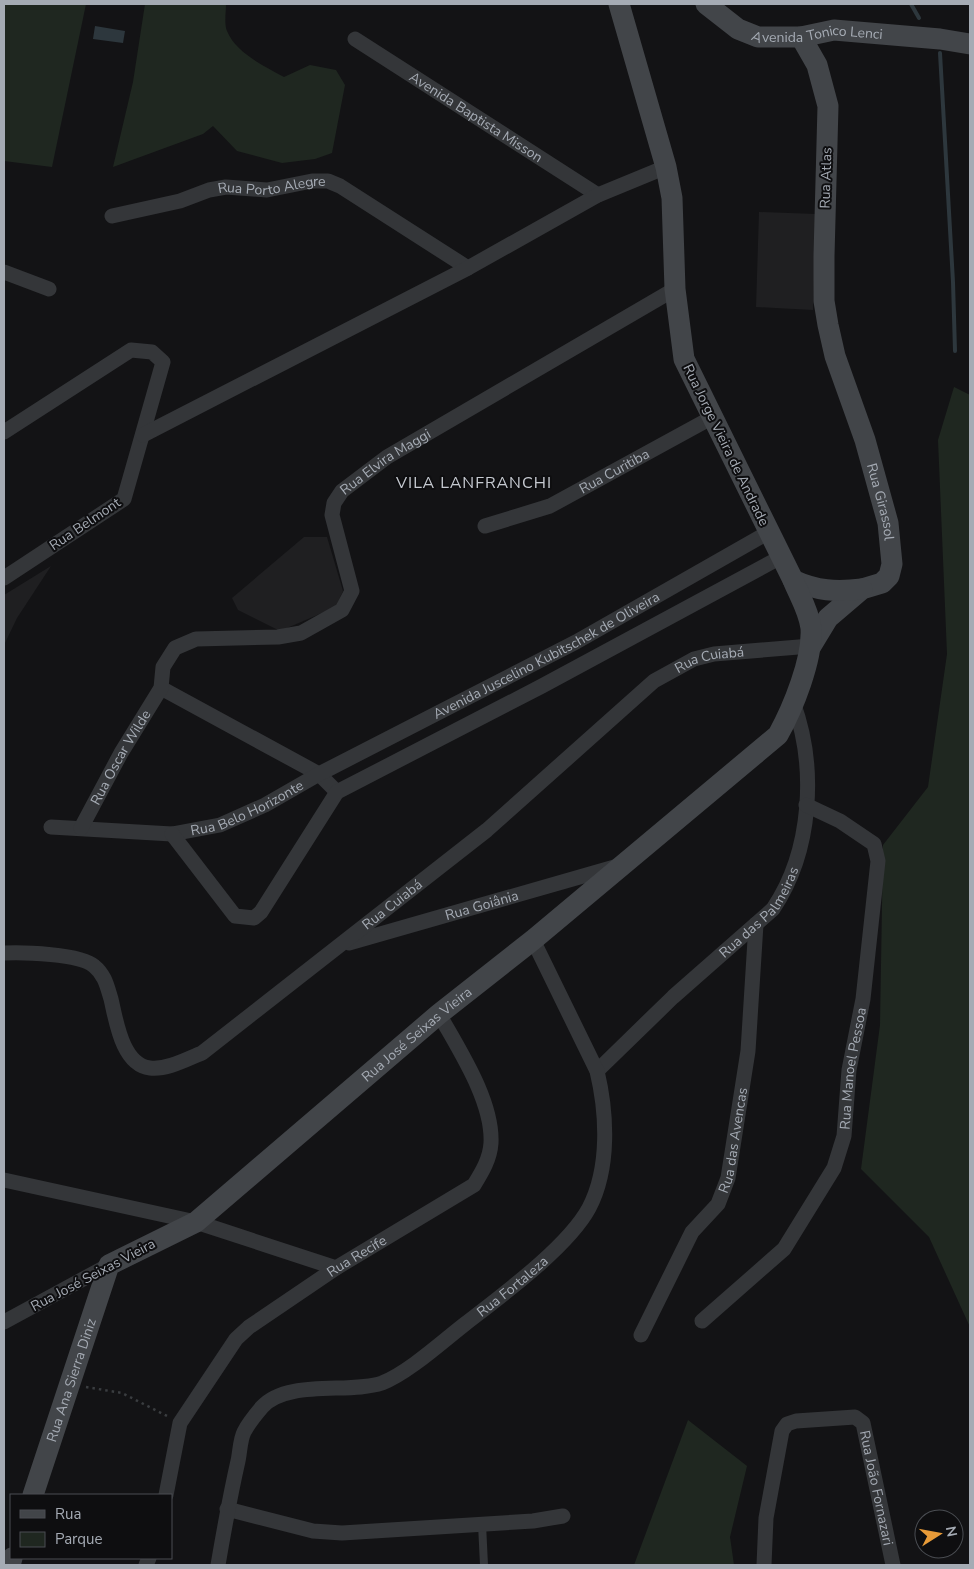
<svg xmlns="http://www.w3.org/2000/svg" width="974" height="1569" font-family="'Nunito Sans',sans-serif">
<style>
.built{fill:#1f1f21}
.green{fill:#1f2720}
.water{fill:#2d373d}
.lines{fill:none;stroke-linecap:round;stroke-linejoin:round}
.stream{stroke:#2d373d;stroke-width:4}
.path{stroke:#3a3d40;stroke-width:2.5;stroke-dasharray:2.5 4;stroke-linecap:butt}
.lane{stroke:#343639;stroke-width:8}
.street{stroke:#343639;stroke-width:15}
.secondary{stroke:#424549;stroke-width:21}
.labels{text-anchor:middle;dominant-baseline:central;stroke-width:4;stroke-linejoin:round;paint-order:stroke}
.street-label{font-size:14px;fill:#a5abb4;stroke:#0e0e10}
.quarter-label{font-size:16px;letter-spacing:1px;fill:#c6cad1;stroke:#0e0e10}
</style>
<rect width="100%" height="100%" fill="#131315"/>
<g class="built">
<path d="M759,212L816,214L813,310L756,307Z"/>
<path d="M304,537H327L343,591L336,607L280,631L238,610L232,598Z"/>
<path d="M51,566L17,618L4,645V595Z"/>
</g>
<g class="green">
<path d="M4,4H86L52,167L4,161Z"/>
<path d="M145,4H226C226,12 224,24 227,31C236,53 264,66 284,77L310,65L336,70L345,85L332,153L315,159L282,163L237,151L213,126L203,134L113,167L133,82Z"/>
<path d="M954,387L970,395V1327L929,1237L861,1169L880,1025L883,845L928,787L947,654L938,440Z"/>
<path d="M688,1420L747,1466L730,1537L734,1565H634Z"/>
</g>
<path class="water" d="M95,26L125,31L123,43L93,39Z"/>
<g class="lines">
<g class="stream">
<path d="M911,4L919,18"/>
<path d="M940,53L953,282L955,351"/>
</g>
<path class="path" d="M86,1387L122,1393L169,1417"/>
<path class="lane" d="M482,1524L484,1565"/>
<g class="street">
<path id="s1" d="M355,39L598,195"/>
<path id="s2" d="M112,216L180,201L209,190L226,187L267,190L312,181H328L340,186L468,268"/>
<path d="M4,272L49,289"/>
<path d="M4,432L131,350L152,352L163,362L124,499L4,578"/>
<path d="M143,435L468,268L598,195L666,167"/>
<path id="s3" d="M485,526L550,506L711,418"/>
<path d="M161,688L319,774L337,792"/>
<path id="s4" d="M51,827L172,834L220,825L265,805L319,774L576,642L769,532"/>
<path id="s5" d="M81,828L121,753L161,688L163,667L175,648L196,639L278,637L301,633L342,610L352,591L332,515L334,503L342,491L387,457L675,289"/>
<path d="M172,834L235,916L254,918L261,912L337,792L542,686L781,557"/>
<path id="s6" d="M349,943L618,866"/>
<path id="s7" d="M4,953C22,952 81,954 94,966C105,975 107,986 111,999C116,1020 122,1065 150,1068C167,1070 187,1059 202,1053L487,830L654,681L694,659L714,654L811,646"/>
<path id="s8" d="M597,1071L673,997L773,909C812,851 817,767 793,702"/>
<path d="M4,1180L196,1222L336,1268"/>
<path id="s9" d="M702,1321L784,1249L834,1168L844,1136L849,1070L863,999L878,861L874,844L840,821L806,805"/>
<path d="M4,1322L109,1265"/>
<path id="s10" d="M641,1335L692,1232L718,1204L728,1178L748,1051L756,924"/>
<path id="s11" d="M166,1495L180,1423L236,1339L249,1327L336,1268L474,1185C482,1172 490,1159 491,1143C493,1101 459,1050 439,1014"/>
<path d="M227,1509L313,1531L342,1533L533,1521L563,1516"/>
<path d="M146,1565L149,1558"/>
<path id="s12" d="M218,1565C224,1530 230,1496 238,1461C240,1452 240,1440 244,1432C248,1424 256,1414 262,1407C287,1379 350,1394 382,1383C408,1373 443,1341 465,1324C501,1296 568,1247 589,1208C610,1168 607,1113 597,1071L533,940"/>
<path id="s13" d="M764,1565L766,1518L782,1431L787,1424L796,1421L855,1417L863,1423L893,1565"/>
</g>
<g class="secondary">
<path id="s14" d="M706,4L738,29L758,37H801L834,30L940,39L970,44"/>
<path id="s15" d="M801,37L817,65L828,106L824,256V301L828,325L835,356L865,440L888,523L892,564L889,576L882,583L862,589L828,618L811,646"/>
<path d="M793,580C817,591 836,592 862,589"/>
<path id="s16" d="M33,1495L109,1265L196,1222L439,1014L533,940L778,735C793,708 813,659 811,628C809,611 799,595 793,580L684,359L675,289L672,198L666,167L619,4"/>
<path d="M10,1565L12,1558"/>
</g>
</g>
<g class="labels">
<g class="street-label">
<text stroke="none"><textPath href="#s14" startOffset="122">Avenida Tonico Lenci</textPath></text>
<text stroke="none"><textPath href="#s1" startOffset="144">Avenida Baptista Misson</textPath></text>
<text transform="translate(826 178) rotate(-88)">Rua Atlas</text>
<text stroke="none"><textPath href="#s2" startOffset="164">Rua Porto Alegre</textPath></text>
<text transform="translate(726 445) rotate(64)">Rua Jorge Vieira de Andrade</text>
<text stroke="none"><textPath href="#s5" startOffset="559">Rua Elvira Maggi</textPath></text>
<text stroke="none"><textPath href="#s3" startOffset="141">Rua Curitiba</textPath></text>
<text stroke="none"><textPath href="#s15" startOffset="479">Rua Girassol</textPath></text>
<text transform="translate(85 524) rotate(-34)">Rua Belmont</text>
<text stroke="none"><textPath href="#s4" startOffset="538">Avenida Juscelino Kubitschek de Oliveira</textPath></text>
<text stroke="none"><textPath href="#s7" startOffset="915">Rua Cuiabá</textPath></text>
<text stroke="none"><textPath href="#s5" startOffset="81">Rua Oscar Wilde</textPath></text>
<text stroke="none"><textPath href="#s4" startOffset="201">Rua Belo Horizonte</textPath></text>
<text stroke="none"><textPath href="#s7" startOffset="510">Rua Cuiabá</textPath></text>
<text stroke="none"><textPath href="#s6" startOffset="138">Rua Goiânia</textPath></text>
<text stroke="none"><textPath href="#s8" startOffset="228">Rua das Palmeiras</textPath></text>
<text stroke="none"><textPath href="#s16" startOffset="629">Rua José Seixas Vieira</textPath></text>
<text stroke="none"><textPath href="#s9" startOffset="306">Rua Manoel Pessoa</textPath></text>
<text stroke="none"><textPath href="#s10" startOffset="219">Rua das Avencas</textPath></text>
<text stroke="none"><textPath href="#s11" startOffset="321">Rua Recife</textPath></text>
<text transform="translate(93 1275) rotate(-28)">Rua José Seixas Vieira</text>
<text stroke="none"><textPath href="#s12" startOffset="454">Rua Fortaleza</textPath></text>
<text stroke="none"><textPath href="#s16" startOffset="121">Rua Ana Sierra Diniz</textPath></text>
<text stroke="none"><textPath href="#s13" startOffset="289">Rua João Fornazari</textPath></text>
</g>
<g class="quarter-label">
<text x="474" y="483">VILA LANFRANCHI</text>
</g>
</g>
<rect width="974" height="1569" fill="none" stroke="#a5abb4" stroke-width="10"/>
<rect x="10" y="1494" width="162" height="65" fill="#0e0e10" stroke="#4a4d52"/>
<rect x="20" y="1510" width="25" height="8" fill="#424549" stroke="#4a4d52"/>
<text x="55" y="1519" font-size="15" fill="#a5abb4">Rua</text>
<rect x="20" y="1532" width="25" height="15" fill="#1f2720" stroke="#4a4d52"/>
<text x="55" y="1544" font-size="15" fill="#a5abb4">Parque</text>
<g transform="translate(939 1534) rotate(79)"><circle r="24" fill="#0e0e10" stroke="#4a4d52"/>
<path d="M0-4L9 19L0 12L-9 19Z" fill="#e89b38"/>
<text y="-8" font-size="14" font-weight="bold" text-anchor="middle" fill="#a5abb4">N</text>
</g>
</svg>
